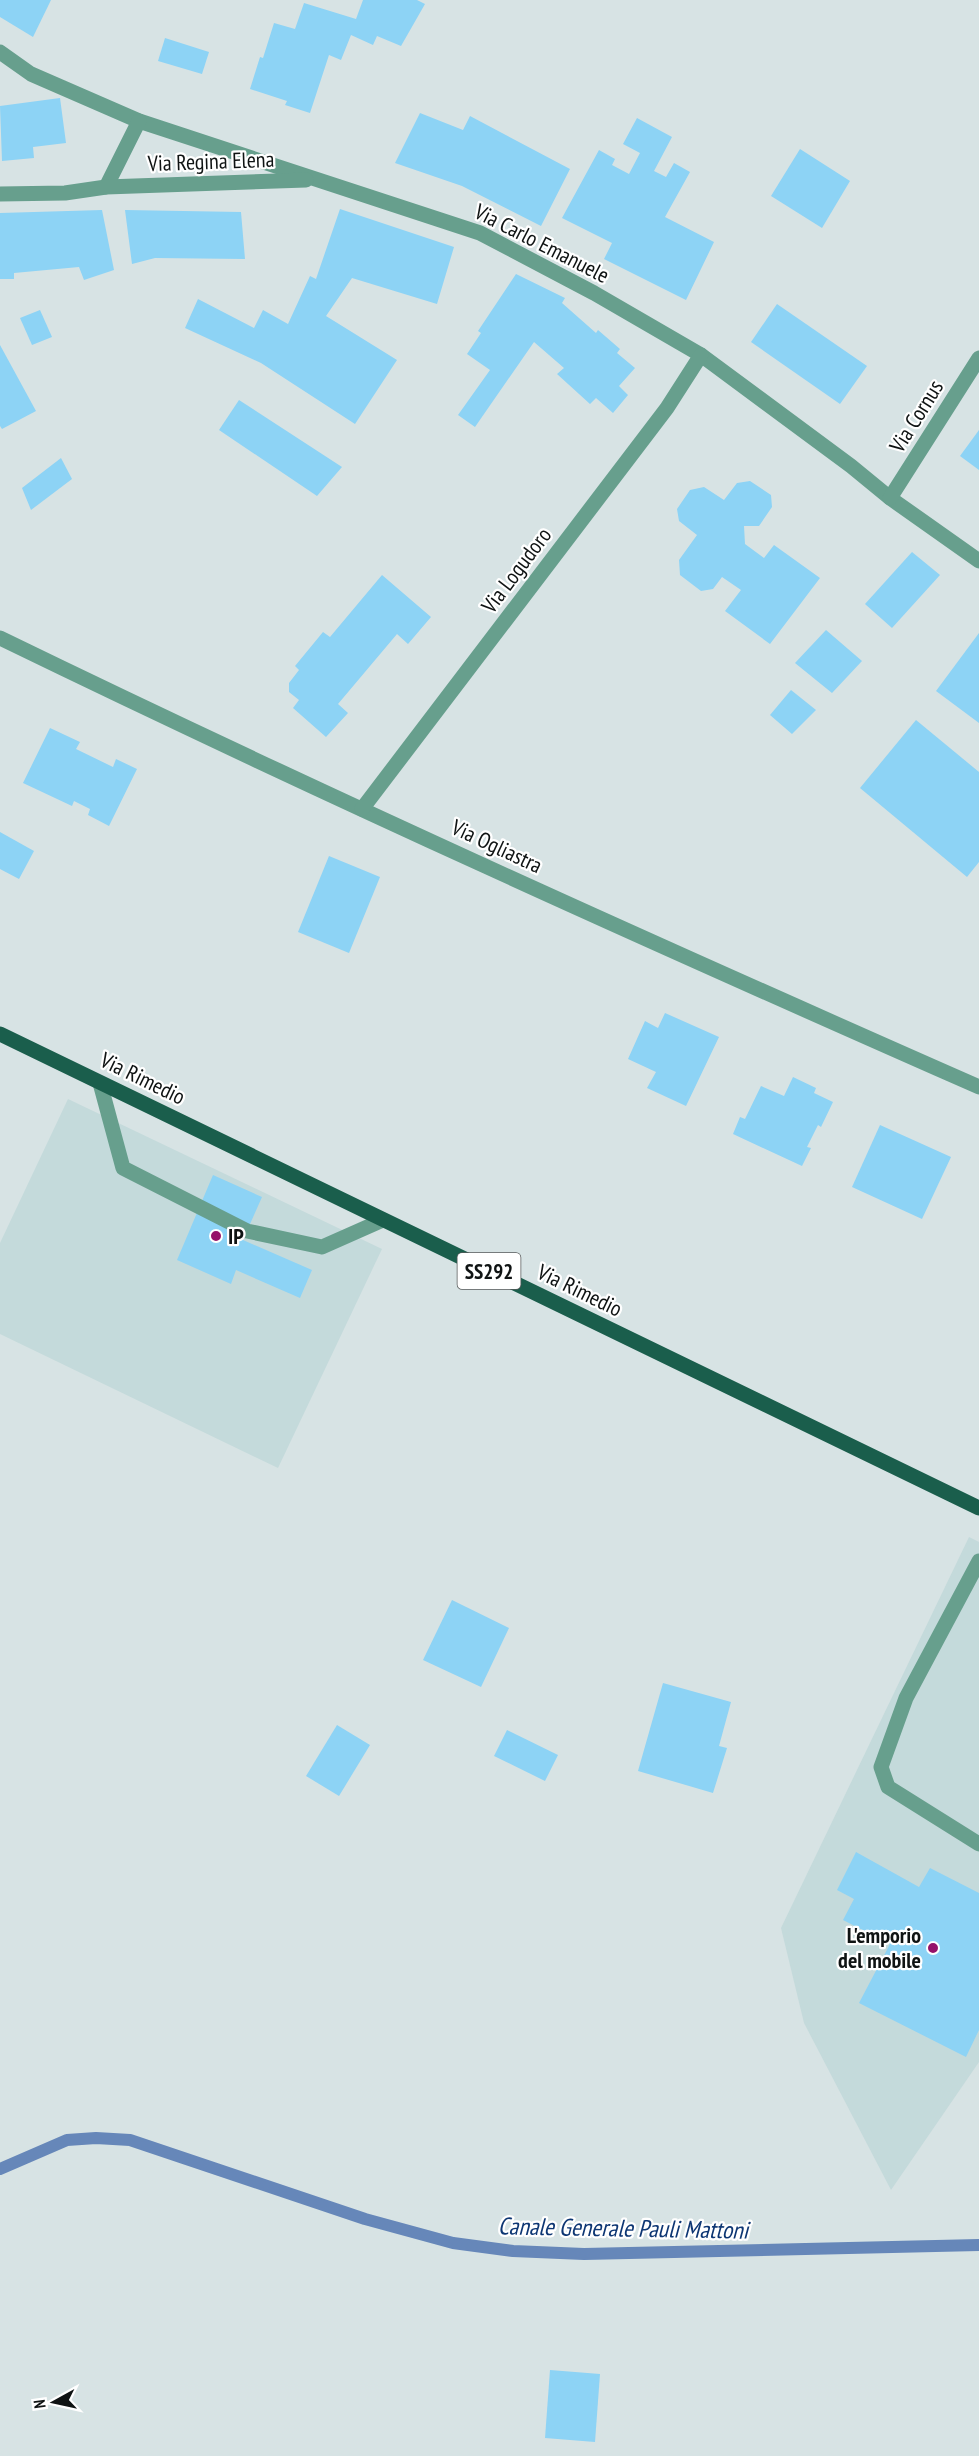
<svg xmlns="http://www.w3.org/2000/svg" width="979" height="2456" font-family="'PT Sans Narrow',sans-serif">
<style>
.built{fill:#c4dadb}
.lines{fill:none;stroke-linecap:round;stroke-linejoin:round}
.stream{stroke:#6687b9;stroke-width:12}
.building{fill:#8dd3f5}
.minor{stroke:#679f8d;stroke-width:15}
.major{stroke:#1a5e4c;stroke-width:15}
.poi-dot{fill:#951169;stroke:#fff;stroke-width:2}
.labels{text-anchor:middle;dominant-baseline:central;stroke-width:4.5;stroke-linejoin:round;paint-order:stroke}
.shield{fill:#fff;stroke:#575a5a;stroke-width:1.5}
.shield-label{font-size:21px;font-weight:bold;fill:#0f1313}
.street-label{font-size:22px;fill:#0f1313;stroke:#fff}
.poi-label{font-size:22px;font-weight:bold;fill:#0f1313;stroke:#fff;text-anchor:start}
.water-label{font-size:24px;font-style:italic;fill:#0d3673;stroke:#fff}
</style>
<rect width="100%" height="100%" fill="#d7e3e4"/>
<g class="built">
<path d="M68,1099L382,1249L278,1468L0,1334V1243Z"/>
<path d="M969,1537L979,1542V2062L891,2190L804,2023L781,1928Z"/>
</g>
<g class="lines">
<path class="stream" d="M0,2169L67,2140L96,2138L130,2140L365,2219L453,2243L513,2251L584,2254L979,2245"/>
</g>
<g class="building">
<path d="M0,0H51L33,37L0,17Z"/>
<path d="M363,0H417L425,4L401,46L377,36L373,45L351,35L341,60L329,55L310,113L285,105L287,101L250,89L260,57L263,58L274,23L295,29L304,3L356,19Z"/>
<path d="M165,38L209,52L202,74L158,61Z"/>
<path d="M60,98L66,143L33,147L34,158L2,161L0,106Z"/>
<path d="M420,113L463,130L470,116L570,169L541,226L462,186L395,163Z"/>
<path d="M637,118L672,137L654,171L666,177L674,163L690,172L665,217L714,242L686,300L604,259L612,243L562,218L599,150L615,159L612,165L629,174L640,153L623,144Z"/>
<path d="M800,149L850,181L822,228L771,196Z"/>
<path d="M340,209L454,247L437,304L352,278L326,316L397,360L355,424L261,363L185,328L198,299L254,328L263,310L288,324L310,276L316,279Z"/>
<path d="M102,210L114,270L84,280L79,267L14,273V279H0V213Z"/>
<path d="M125,210L241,212L245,259L155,258L132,264Z"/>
<path d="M516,274L565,298L562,303L596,333L598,330L620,349L617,353L635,368L619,386L628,395L613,413L596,398L590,404L557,374L564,368L534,342L475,427L458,415L490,370L467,354L481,333L478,331Z"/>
<path d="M777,304L867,366L840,404L751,342Z"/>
<path d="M40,310L52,337L32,345L20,318Z"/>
<path d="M0,345L36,411L2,429L0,426Z"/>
<path d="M239,400L342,467L317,496L219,430Z"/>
<path d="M979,430V470L960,456Z"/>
<path d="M61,458L72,479L31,510L22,488Z"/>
<path d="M750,481L771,495L772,507L759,526H744L745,544L764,558L774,545L820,578L770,644L725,611L741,590L722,577L713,589L701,591L680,575L679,560L697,535L679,521L677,509L690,490L704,487L724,500L737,483Z"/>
<path d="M912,552L940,575L892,628L865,604Z"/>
<path d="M382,575L431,617L408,644L397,634L338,704L348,713L326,737L293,708L299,700L289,692V683L299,670L295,666L323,632L330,637Z"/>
<path d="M826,630L862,661L832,693L795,663Z"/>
<path d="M979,633V723L936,691Z"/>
<path d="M791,690L816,710L792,734L770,715Z"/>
<path d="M916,720L979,772V862L967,877L860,788Z"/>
<path d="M50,728L80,742L76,749L113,767L116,759L137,769L109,826L88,815L90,809L74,801L72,806L23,783Z"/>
<path d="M0,832L34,851L19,879L0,869Z"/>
<path d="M329,856L380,877L349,953L298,932Z"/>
<path d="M665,1013L719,1037L686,1106L647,1088L656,1072L628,1059L645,1021L658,1028Z"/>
<path d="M793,1077L816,1088L814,1093L833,1102L821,1127L818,1125L807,1147L811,1148L802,1166L733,1134L740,1117L745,1119L761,1086L784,1096Z"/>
<path d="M880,1125L951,1157L922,1219L852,1187Z"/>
<path d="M213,1175L262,1197L243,1240L312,1270L300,1298L236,1270L231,1284L177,1260Z"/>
<path d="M452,1600L509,1628L481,1687L423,1660Z"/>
<path d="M663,1683L731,1702L719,1746L727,1748L713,1793L638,1771Z"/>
<path d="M337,1725L370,1745L339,1796L306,1776Z"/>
<path d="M507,1730L558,1755L545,1781L494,1756Z"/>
<path d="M856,1852L919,1887L930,1868L979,1893V2030L966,2057L859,2003L890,1944L843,1920L854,1899L837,1890Z"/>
<path d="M550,2370L600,2374L595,2442L545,2438Z"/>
</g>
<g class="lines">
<g class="minor">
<path d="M0,52L31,74L139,121L480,233L594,293L701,355L851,466L890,498L979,561"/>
<path d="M106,187L139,121"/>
<path d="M0,194L65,193L106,187L306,180"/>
<path d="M890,498L979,358"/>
<path d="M0,638C323,795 650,942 979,1087"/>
<path d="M362,809L667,408L701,355"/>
<path d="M100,1083L123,1168L247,1231L322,1247L383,1220"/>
<path d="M979,1561L906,1698L881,1767L888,1787L979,1844"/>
</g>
<path class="major" d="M0,1034L979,1508"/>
</g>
<g class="poi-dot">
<circle cx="216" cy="1236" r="6"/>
<circle cx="933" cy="1948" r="6"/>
</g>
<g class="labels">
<rect class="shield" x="457.5" y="1253" width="63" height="36" rx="4.5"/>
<g class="shield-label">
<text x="489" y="1271">SS292</text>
</g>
<g class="street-label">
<text transform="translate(211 161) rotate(-2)">Via Regina Elena</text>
<text transform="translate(542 243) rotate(27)">Via Carlo Emanuele</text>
<text transform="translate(916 416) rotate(-58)">Via Cornus</text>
<text transform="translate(516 570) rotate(-53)">Via Logudoro</text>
<text transform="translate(497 846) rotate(25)">Via Ogliastra</text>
<text transform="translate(143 1078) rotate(26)">Via Rimedio</text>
<text transform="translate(580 1290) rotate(26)">Via Rimedio</text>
</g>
<g class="poi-label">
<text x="228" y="1236">IP</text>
<text x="921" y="1935" text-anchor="end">L'emporio<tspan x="921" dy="25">del mobile</tspan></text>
</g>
<g class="water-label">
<text transform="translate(623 2228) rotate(1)">Canale Generale Pauli Mattoni</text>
</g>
</g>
<g transform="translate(54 2402) rotate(262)" stroke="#ffffff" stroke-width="4.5" paint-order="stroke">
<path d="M0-4.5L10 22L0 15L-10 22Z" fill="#0f1313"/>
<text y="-9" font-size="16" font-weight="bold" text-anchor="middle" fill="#0f1313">N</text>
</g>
</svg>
